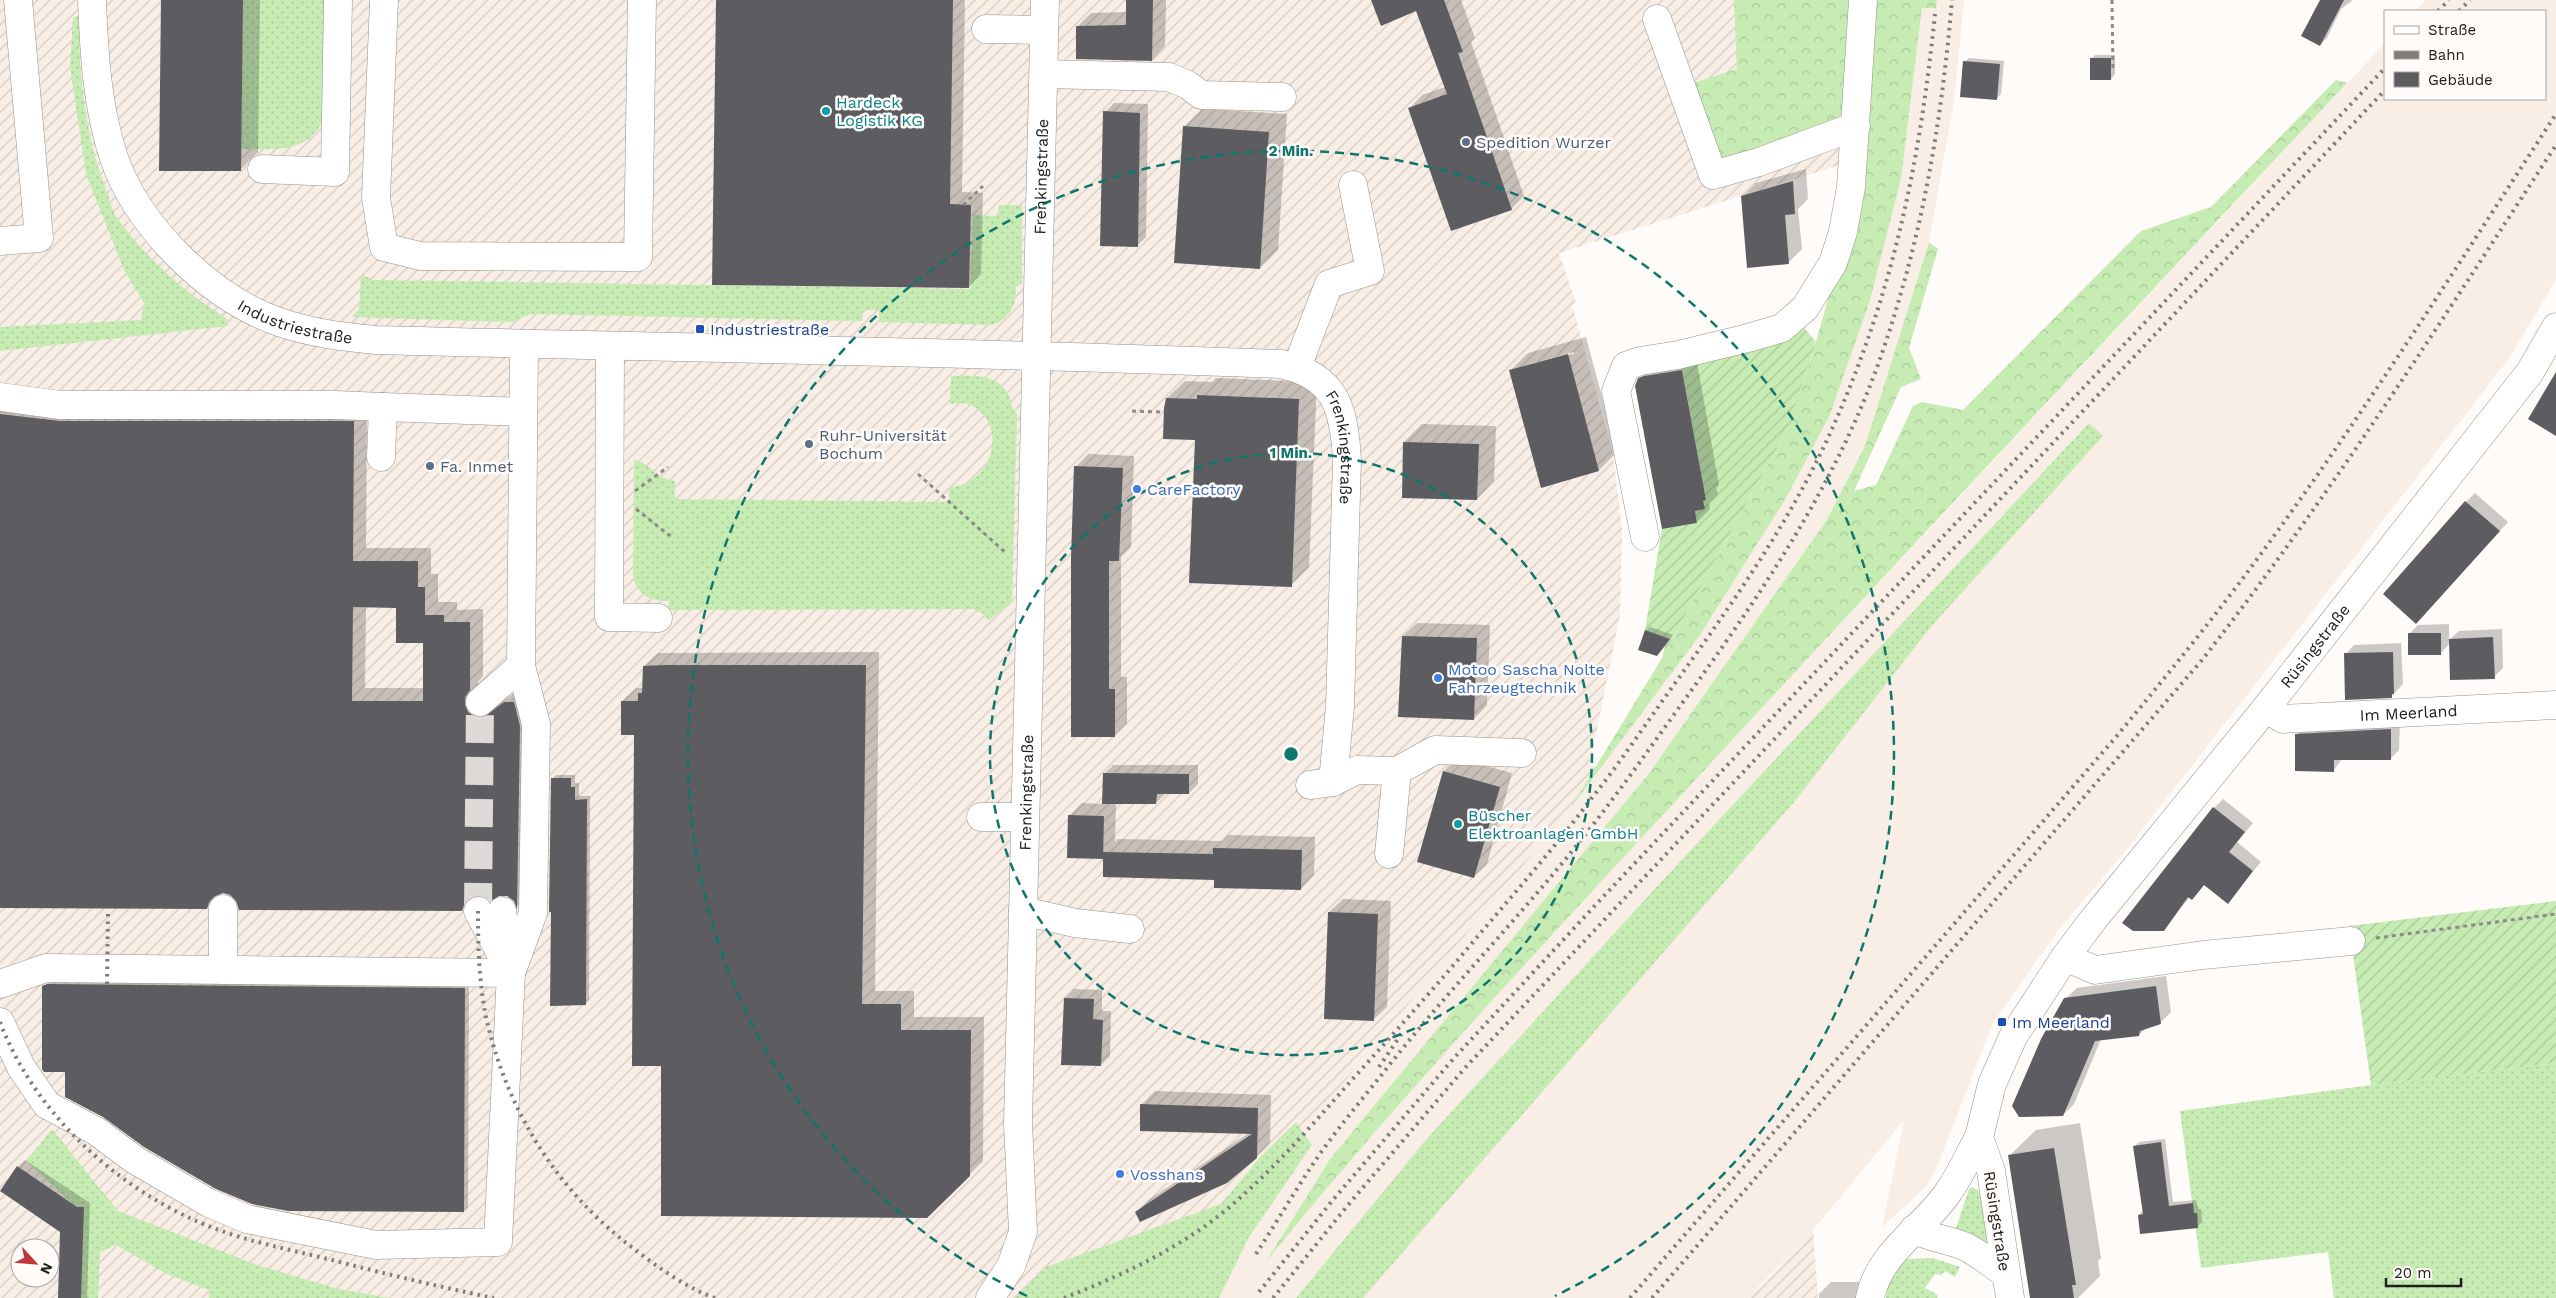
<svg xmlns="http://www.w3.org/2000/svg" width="2556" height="1298" font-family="'Work Sans',sans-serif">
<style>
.built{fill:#f8eee5}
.industrial{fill:url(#industrial-furrows);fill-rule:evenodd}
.grass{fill:url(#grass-dots)}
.forest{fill:url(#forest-crowns)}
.garden{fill:url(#garden-furrows)}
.shadow{fill:#0003;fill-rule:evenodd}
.building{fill:#5d5d61;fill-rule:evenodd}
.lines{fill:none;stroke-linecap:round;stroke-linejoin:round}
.minor-tunnel{stroke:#dddad7;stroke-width:28;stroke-dasharray:28 14;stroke-linecap:butt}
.minor-casing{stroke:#95928f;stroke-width:29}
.path{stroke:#8d8a88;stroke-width:3;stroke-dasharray:4 4;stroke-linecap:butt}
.minor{stroke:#fff;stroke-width:28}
.rail{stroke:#7f7d7b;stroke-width:4;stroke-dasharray:2.5 5;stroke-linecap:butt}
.ring{fill:none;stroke:#0f766e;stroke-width:2.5;stroke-dasharray:9 6}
.culture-dot{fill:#0f9aa8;stroke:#fefbf8;stroke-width:2}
.service-dot{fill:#5c6f8a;stroke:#fefbf8;stroke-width:2}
.transit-dot{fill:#1a4fb4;stroke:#fefbf8;stroke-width:2}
.shop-dot{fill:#3f7fe0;stroke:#fefbf8;stroke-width:2}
.labels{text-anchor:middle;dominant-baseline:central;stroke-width:5;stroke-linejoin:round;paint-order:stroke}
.culture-label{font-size:16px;fill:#0d838f;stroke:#fefbf8;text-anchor:start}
.service-label{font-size:16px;fill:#4e5e75;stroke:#fefbf8;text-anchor:start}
.street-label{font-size:16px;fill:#22201f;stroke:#fefbf8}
.transit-label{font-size:16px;fill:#164399;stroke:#fefbf8;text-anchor:start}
.shop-label{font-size:16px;fill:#366cbe;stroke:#fefbf8;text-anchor:start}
.centre{fill:#0f766e;stroke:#fefbf8;stroke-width:2.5}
.ring-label{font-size:15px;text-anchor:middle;font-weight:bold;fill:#0f766e;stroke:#fefbf8;stroke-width:5;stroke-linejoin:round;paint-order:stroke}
</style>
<defs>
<pattern id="industrial-furrows" width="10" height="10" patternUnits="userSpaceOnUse" patternTransform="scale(1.25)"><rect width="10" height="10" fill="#f8eee5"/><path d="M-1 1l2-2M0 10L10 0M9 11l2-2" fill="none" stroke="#d4ccc4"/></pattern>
<pattern id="grass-dots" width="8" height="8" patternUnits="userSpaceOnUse" patternTransform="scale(1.25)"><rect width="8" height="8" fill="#c6ebb3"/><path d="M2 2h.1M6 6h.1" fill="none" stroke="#aac99a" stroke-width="1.8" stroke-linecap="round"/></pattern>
<pattern id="forest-crowns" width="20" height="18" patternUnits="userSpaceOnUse" patternTransform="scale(1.25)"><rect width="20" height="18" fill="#c6ebb3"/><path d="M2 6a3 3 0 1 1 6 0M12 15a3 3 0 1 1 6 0" fill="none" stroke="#aac99a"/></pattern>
<pattern id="garden-furrows" width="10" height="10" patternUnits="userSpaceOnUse" patternTransform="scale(1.25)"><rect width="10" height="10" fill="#c6ebb3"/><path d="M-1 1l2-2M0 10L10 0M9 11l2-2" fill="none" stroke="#aac99a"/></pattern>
</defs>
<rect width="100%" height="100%" fill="#fefbf8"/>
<path class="built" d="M1937,0H1964L1954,101L1929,242L1865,446L1826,521L1650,772L1330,1159L1268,1258L1433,1064L1755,715L2385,43V99H2545V11H2415L2426,0H2556V280L2508,360L2127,849L2057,932L1993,1023L1936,1169L1926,1187L1882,1227L1904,1120L1813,1230L1748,1298H1219L1249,1237L1309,1149L1141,1298H1009L1221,1204L1306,1128L1570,809L1700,635L1786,498L1830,415L1870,300L1901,179L1922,7L1936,8Z"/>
<g class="industrial">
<path d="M0,0H1821L1864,117L1862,158L1559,253L1576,303L1572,305L1613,454L1622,529L1620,615L1590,764L1596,768L1570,809L1306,1128L1221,1204L1015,1298H0ZM20,1248H50V1278H20Z"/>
<path d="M1813,1230L1818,1298H1748L1759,1289Z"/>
</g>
<g class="grass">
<path d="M243,0H328L323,120C309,154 272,149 241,149Z"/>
<path d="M77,16L79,18C79,78 85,134 106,190C110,199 112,211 117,218C146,258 185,293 226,318L228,326L0,351V327L141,320L144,303L124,270L86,174L70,66L73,19Z"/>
<path d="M999,205H1022V283L1016,287C1017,305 1010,319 992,325L879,322V310H863L862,321L531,314L512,322L352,317L359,309L361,274L374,280L970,289L973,215L998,216Z"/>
<path d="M951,376C972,376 998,373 1009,396C1012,403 1011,409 1017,413L1012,602L989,620L982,613L973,609L669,610V601C651,601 640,596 633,579L634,460C651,463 654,478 675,481V499L949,502V487C989,486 1009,431 976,408C969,402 958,403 950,404Z"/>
<path d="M2089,423L2103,436L1929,629L1794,802L1363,1298H1296L1425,1141L1662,881Z"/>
<path d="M2556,1063V1298H2334L2328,1252L2201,1268L2180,1111L2371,1085Z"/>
<path d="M1296,1122L1312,1145L1249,1237L1219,1298H1015L1046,1267L1221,1204L1262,1155Z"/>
<path d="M52,1129L118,1211L260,1266L338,1289L389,1298H209V1290L167,1274L116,1245L100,1252L98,1298H81L77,1208L26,1161Z"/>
<path d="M1972,1187L1978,1190L1981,1197L1989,1245L1955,1231L1969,1189Z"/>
<path d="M1933,1258L1960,1267L1955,1277L1945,1271L1941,1275L1935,1274L1925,1288L1938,1295L1937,1298H1886L1887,1287L1904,1259Z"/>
</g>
<g class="forest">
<path d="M1734,0H1937L1936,8H1922L1901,179L1870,300L1830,415L1786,498L1700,635L1570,809L1662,658L1788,428L1816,342L1861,180L1864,117L1725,160L1711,150L1687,85L1737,69Z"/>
<path d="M2336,80L2347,83C2130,314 1913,544 1698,777C1551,936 1402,1094 1265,1263L1330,1159L1650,772L1826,521L1865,446L1929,242L1938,249L1909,348L1921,379L1901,387L1854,491L1876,485L1913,406L1922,402L1963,410L2141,231L2211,207Z"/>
</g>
<g class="garden">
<path d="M1801,324L1816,342L1788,428L1662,658L1667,638L1645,630L1662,529L1697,523L1695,511L1704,509L1703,501L1706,500L1682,368Z"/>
<path d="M2556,901V1063L2371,1085L2349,926Z"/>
</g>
<g class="shadow">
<path d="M162,0H260L258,152L240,170Z"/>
<path d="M718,0H965L962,192L983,193L981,274L969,287Z"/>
<path d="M1127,0H1166L1165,46L1152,60L1077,27L1091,13L1127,12Z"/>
<path d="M1377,0H1461L1475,38L1471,42L1524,196L1511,209L1410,108L1422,95L1445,87L1417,10Z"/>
<path d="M2322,0H2353L2341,9L2327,38L2320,45Z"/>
<path d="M2095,55H2115V74L2111,79L2091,59Z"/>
<path d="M1969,58L2004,61L2001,94L1997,98L1964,62Z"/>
<path d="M1114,103L1148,104L1146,237L1137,246L1105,112Z"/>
<path d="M1202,109L1287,114L1278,250L1260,268L1184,127Z"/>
<path d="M1806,169L1808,199L1798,209L1802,249L1788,263L1742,197L1756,183Z"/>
<path d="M1586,337L1617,452L1599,470L1510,371L1528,353ZM1574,352V354L1530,366V364Z"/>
<path d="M1696,357L1719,485L1716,488L1718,494L1709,503L1710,509L1697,522L1639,379L1653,365Z"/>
<path d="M1216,378L1317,382L1309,567L1291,585L1196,439L1167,398L1185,381L1212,382Z"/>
<path d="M0,401L367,408L366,548H431V574H438V602H457V610L483,609V676L478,682V691L498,704L520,689L530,894L518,906L515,900L507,895L478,894L462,910L237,900L231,894L223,892L207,908L0,907ZM366,606L397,607L424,642V688H365Z"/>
<path d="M1422,424L1496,426L1494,481L1477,499L1404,442Z"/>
<path d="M1088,454L1134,456L1131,547L1121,557V677H1127V723L1115,735L1076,467Z"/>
<path d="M2475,493L2508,522L2425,613L2466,502Z"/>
<path d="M1417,623L1490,625L1487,705L1474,719L1403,636Z"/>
<path d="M2449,624V640L2459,631L2502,629L2503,668L2494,677L2450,643L2441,653L2409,634L2418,625Z"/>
<path d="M1650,627L1673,635L1661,651L1646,631Z"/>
<path d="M2401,643L2403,684L2391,697L2346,654L2354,645Z"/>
<path d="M879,652L875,991H914V1017H984L983,1161L927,1217L663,1064L635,734L622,701L636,688H644V666L658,653Z"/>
<path d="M2400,721L2399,750L2390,759H2342L2334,770L2296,735L2305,726Z"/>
<path d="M1457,758L1512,773L1487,864L1473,877L1418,861L1444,771Z"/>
<path d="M1113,765H1198V784L1189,793L1165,794L1156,803H1116L1115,842L1118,839L1222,841L1228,835L1315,837L1314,875L1301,889L1215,879L1104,856L1069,816L1082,803L1104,804V774Z"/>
<path d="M556,775H575V783H579V796H590L589,1000L585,1004L552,910V779Z"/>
<path d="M2223,799L2253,823L2237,842L2261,862L2227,902L2205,884L2192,899L2190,897L2163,929L2214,808Z"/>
<path d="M1343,899L1391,901L1387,1007L1373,1020L1329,912Z"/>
<path d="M2166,976L2171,1012L2160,1023L2146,1028L2139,1035L2101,1039L2074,1104L2063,1115L2065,999L2077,988Z"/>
<path d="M52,980L469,985L468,1207L464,1211L66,1071L43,987Z"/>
<path d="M1074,989L1102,990V1011H1111L1110,1056L1101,1065L1065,998Z"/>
<path d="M1155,1091L1271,1095L1270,1143L1256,1157L1136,1212L1150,1199L1249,1133L1141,1105Z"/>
<path d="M2080,1123L2101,1258L2098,1261L2100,1276L2078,1298H2031L2010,1155L2036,1130Z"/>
<path d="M2165,1139L2173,1202L2196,1200L2198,1209H2201L2202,1222L2198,1226L2139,1215L2143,1211L2135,1146L2139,1142Z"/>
<path d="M25,1160L90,1203L87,1298H60L61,1232L18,1167Z"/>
<path d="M1831,1282H1866V1298H1819V1294Z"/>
</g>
<g class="building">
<path d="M161,0H243L241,171H159Z"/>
<path d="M716,0H953L950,204L971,205L969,288L712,285Z"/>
<path d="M1126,0H1153L1152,61L1076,59V26L1126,25Z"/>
<path d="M1371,0H1444L1463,52L1458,53L1512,210L1451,231L1408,108L1447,94L1416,11L1381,26Z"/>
<path d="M2320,0H2344L2320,46L2301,36Z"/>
<rect x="2090" y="58" width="21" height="22"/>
<path d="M1963,61L2000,64L1997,100L1960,97Z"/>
<path d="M1103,111L1140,113L1138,247L1100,246Z"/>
<path d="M1183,126L1269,132L1260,269L1174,263Z"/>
<path d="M1793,181L1795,214L1785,215L1789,264L1747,268L1741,196Z"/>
<path d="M1568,354L1599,471L1541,488L1509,370Z"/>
<path d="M1682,370L1706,500L1703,501L1705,509L1695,511L1697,523L1662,529L1635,386L1638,378L1644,376Z"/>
<path d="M2556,372V436L2528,419Z"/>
<path d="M1197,395L1299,399L1292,587L1189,583L1195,440L1163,439L1164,408L1166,398L1197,399Z"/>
<path d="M0,414L60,421H354L353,561H418V587H425V615H444V622H470V690L465,697V705L468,712L475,717H484L504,702H514L520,726L517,909L514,901L507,896H499L490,902L478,895L470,897L465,902L462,911L239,910L236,901L230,895L223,893L215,896L209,902L207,909L0,908ZM353,607L396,608V643H423V701H352Z"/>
<path d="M1403,442L1479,444L1477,500L1402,498Z"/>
<path d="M1074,466L1123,468L1119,561H1109V689H1115V737H1071V559Z"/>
<path d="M2465,501L2500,531L2416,624L2383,594Z"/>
<path d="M1645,630L1670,639L1657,656L1638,650Z"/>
<rect x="2408" y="633" width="33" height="22"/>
<path d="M1402,636L1477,638L1474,720L1398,717Z"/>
<path d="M2493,637L2495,679L2450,680L2449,639Z"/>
<path d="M2393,652L2394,694H2392V698L2345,700L2344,653Z"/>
<path d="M665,665H866L862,1004H901V1030H971L970,1176L927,1218L661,1216V1066H632L634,735H621V701H638V693H642L643,666Z"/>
<path d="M2391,729V760H2334V772L2295,771V734Z"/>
<path d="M1443,771L1500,787L1474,878L1417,862Z"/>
<path d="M1103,773L1189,774V794H1157L1156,804H1102Z"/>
<path d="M551,778H571V787H575V800L587,799L586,1005L550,1006L551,912H549Z"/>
<path d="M2213,807L2245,832L2229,852L2253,871L2228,904L2204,885L2192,900L2188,897L2164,931H2133L2122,923Z"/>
<path d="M1068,815L1104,816L1103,859L1067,858Z"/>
<path d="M1213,848L1302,850L1301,890L1214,888V880L1103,877V852L1213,854Z"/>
<path d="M1328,912L1378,914L1374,1021L1324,1019Z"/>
<path d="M47,984L465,988L464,1212L288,1211L252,1204L216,1189L144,1147L103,1117L65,1097V1072H44L42,1069V986Z"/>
<path d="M2156,986L2161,1024L2140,1031L2139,1036L2095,1041L2063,1116L2019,1117L2012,1106L2041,1039L2064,998Z"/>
<path d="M1064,998L1094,999L1093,1019L1103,1020L1101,1066L1061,1065Z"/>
<path d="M1140,1104L1258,1108L1257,1158L1227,1183L1140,1222L1135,1212L1252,1134L1140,1131Z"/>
<path d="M2161,1142L2169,1206L2193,1203L2194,1213H2197L2198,1228L2140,1234L2138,1215L2143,1214L2133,1146Z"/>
<path d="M2054,1148L2076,1285H2072L2074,1298H2030L2008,1155Z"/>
<path d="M17,1166L77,1207H84L81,1298H58L60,1232L0,1191Z"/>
</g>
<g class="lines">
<path class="minor-tunnel" d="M478,911L480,702"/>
<defs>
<g id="minor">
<path id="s1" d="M92,0C94,53 97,107 114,158C138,227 210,298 279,322C311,333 343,337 376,340C678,348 979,352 1281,364C1336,376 1344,408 1347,460L1340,706L1333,782L1310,785"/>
<path d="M384,0L376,198L384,247L420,256L638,257L642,0"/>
<path d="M1657,19L1713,175L1759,162L1856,126"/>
<path d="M986,29L1044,30"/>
<path d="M1044,74L1169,77L1188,85L1201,95L1282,97"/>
<path d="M262,169L335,172L338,0"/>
<path d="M0,241L39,238L18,0"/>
<path d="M610,346L609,617L658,618"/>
<path d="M1297,367L1329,284L1370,271L1353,185"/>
<path d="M0,397L60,405H336L383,407"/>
<path d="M381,457L383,407L523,412"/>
<path d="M1645,537L1616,391L1626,366L1640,361L1678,355L1748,338L1782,328L1805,308L1833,263L1843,232L1851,187L1863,0"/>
<path d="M480,702L521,666"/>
<path id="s2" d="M2266,708L2283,719L2556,705"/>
<path d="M1397,771L1435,750L1522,753"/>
<path d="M1333,782L1357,770L1397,771L1389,854"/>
<path d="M981,817H1025"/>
<path d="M478,911L511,973"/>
<path d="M502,911L509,954"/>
<path d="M1023,911L1075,923L1130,929"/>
<path d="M2065,957L2095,970L2203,955L2351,941"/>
<path d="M223,970V909"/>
<path d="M0,984L46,968L511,973"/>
<path d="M0,1022L21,1067L47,1105L96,1131L135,1160L209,1203L247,1219L376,1245L498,1242L511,973L533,913L536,724L521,666L524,344"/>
<path d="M1914,1229C1930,1239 1949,1239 1966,1247C1980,1254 1993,1265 2006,1274"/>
<path id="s3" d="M990,1298L1011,1266L1023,1232L1018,1123L1045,0"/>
<path d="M1870,1298C1879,1251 1925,1228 1949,1191C1961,1174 1969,1155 1979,1137"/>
<path id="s4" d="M2010,1298L1991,1171L1979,1137L1992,1084L2013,1037L2065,957L2093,920L2266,708L2530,372L2556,327"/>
</g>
</defs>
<use href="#minor" class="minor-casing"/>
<g class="path">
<path d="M2112,0L2113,72"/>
<path d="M963,205L983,186"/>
<path d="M1132,411L1160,412"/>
<path d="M918,474L1005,552"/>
<path d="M635,491L668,467"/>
<path d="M636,509L669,535L674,536"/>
<path d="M2376,938L2556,914"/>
</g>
<use href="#minor" class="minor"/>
<g class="rail">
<path d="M2438,11L2449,0"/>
<path d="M2459,11L2470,0"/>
<path d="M478,911C478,946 479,983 486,1017C507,1111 557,1191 634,1249C658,1267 686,1288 715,1298"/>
<path d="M107,984L108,909"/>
<path d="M0,1022C34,1112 114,1186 201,1223C243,1241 288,1249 332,1260C386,1274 440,1287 494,1298"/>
<path d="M1379,1067L1404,1030"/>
<path d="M1256,1254C1276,1223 1295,1191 1315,1161C1337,1129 1363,1098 1387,1068C1446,993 1513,924 1573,850C1612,802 1647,752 1683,702C1760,596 1836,484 1880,359C1922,238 1941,127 1952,0"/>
<path d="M1259,1292L1332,1201L1454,1058L1602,898L2385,68"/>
<path d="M1064,1298C1123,1275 1185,1246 1233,1204C1276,1167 1313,1124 1350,1082C1386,1042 1422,1002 1457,961C1502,907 1549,855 1591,799C1623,759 1651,716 1681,675C1739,594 1796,512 1836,420C1895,285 1920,160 1935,14"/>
<path d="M1273,1298L1348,1205L1464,1069L2385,90"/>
<path d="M1630,1298L2116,737C2163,680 2209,624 2252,566C2360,420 2457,266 2556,114"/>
<path d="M1652,1298L2202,660C2330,496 2442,320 2556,145"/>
</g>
</g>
<g class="ring">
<circle cx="1291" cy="754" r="301"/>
<path d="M1027 1296A603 603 0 1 1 1555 1296"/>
</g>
<g class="culture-dot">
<circle cx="826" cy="111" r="5"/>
<circle cx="1458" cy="824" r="5"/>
</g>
<g class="service-dot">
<circle cx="1466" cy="142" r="5"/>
<circle cx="809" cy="444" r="5"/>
<circle cx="430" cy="466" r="5"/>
</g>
<g class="transit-dot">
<rect x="695" y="324" width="10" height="10" rx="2.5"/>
<rect x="1997" y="1017" width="10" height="10" rx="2.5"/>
</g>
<g class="shop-dot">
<circle cx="1137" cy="489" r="5"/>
<circle cx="1438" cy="678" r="5"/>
<circle cx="1120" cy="1174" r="5"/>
</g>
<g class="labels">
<g class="culture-label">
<text x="836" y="102">Hardeck<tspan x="836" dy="18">Logistik KG</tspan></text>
<text x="1468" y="815">Büscher<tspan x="1468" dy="18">Elektroanlagen GmbH</tspan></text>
</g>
<g class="service-label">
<text x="1476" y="142">Spedition Wurzer</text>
<text x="819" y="435">Ruhr-Universität<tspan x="819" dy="18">Bochum</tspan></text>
<text x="440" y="466">Fa. Inmet</text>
</g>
<g class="street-label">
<text stroke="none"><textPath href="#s3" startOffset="1130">Frenkingstraße</textPath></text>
<text stroke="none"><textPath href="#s1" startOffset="415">Industriestraße</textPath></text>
<text stroke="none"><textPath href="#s1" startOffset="1519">Frenkingstraße</textPath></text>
<text stroke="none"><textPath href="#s4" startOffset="765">Rüsingstraße</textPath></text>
<text stroke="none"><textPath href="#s2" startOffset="146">Im Meerland</textPath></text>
<text stroke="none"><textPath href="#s3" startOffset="514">Frenkingstraße</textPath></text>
<text transform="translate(1997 1221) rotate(81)">Rüsingstraße</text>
</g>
<g class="transit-label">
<text x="710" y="329">Industriestraße</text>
<text x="2012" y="1022">Im Meerland</text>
</g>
<g class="shop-label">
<text x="1147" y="489">CareFactory</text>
<text x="1448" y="669">Motoo Sascha Nolte<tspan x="1448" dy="18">Fahrzeugtechnik</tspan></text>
<text x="1130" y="1174">Vosshans</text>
</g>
</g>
<circle cx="1291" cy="754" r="8" class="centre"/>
<g class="ring-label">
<text x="1291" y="156">2 Min.</text>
<text x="1291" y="458">1 Min.</text>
</g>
<rect x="2384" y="10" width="162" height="90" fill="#fefbf8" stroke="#a6a3a1"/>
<rect x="2394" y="26" width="25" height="8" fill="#ffffff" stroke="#a6a3a1"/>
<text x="2428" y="35" font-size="15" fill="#22201f">Straße</text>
<rect x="2394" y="51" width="25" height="8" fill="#7f7d7b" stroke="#a6a3a1"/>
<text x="2428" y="60" font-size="15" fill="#22201f">Bahn</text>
<rect x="2394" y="72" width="25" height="15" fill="#5d5d61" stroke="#a6a3a1"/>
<text x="2428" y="85" font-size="15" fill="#22201f">Gebäude</text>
<g transform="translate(35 1263) rotate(116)"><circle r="24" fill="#fefbf8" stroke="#a6a3a1"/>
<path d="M0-4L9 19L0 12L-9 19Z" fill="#c4343d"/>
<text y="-8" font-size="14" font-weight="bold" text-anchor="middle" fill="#22201f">N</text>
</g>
<path d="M2386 1278v8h75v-8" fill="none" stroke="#22201f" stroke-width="2.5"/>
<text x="2394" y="1278" font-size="15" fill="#22201f" stroke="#fefbf8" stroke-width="4" paint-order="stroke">20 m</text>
</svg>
